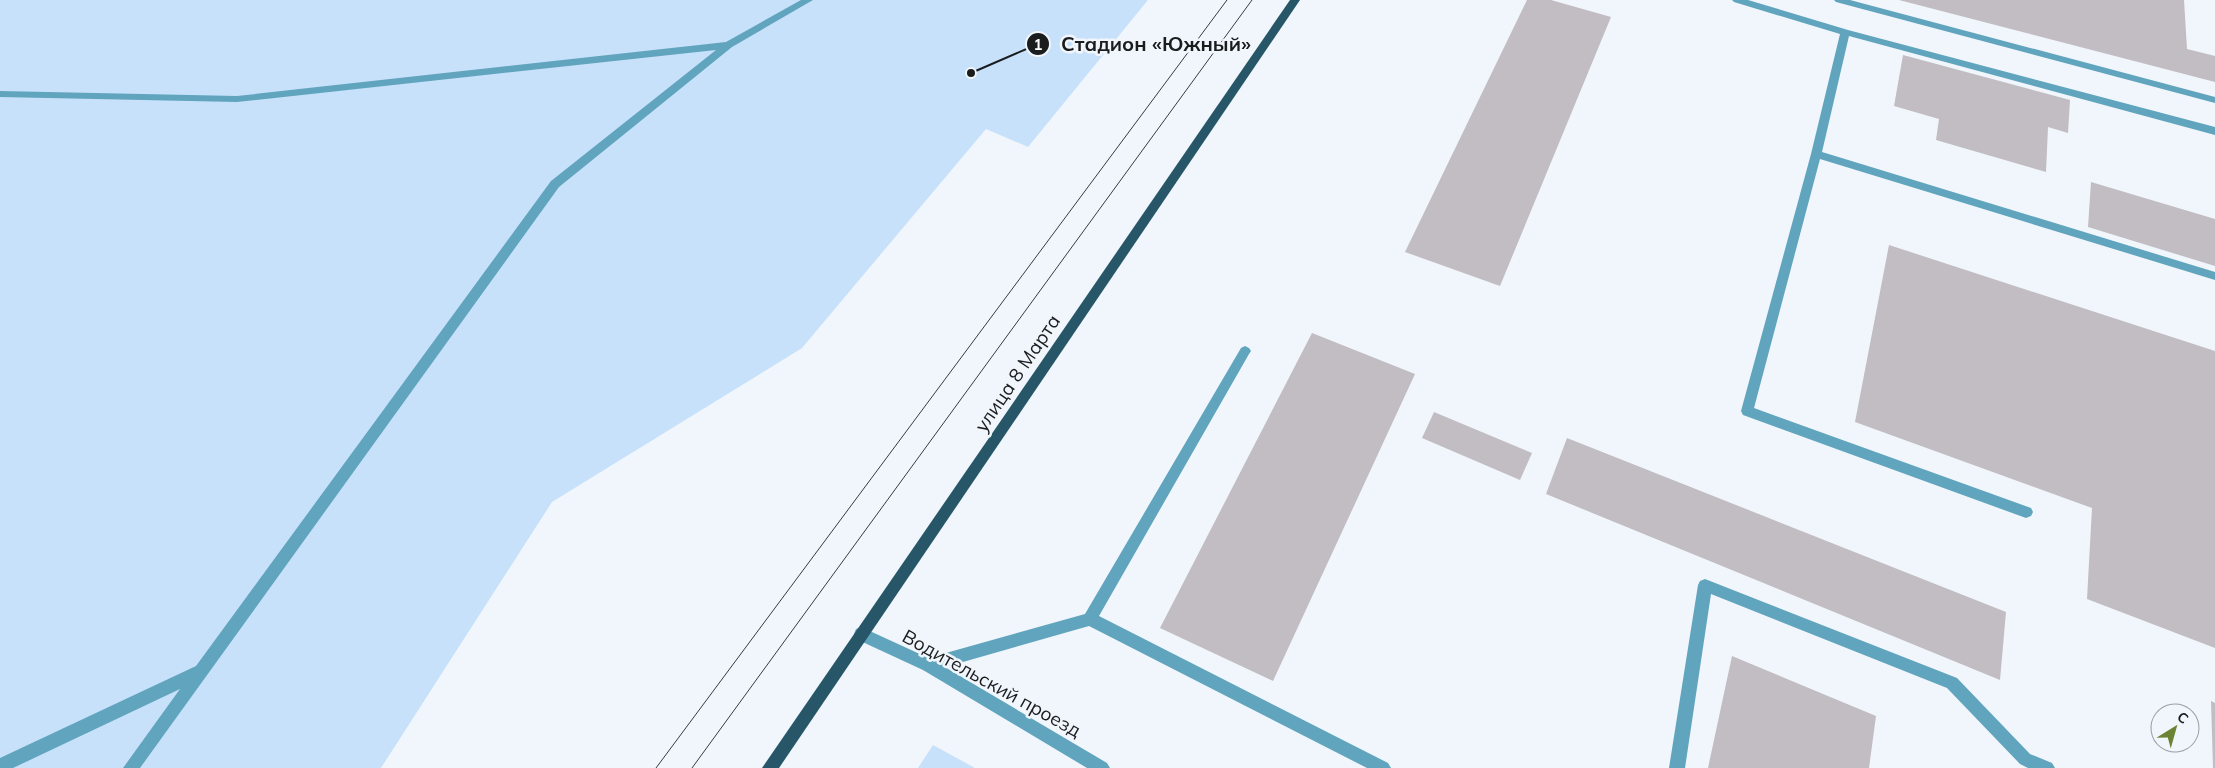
<svg xmlns="http://www.w3.org/2000/svg" width="2215" height="768" font-family="Mulish,sans-serif">
<style>
.green{fill:#c8e1fb}
.building{fill:#c1bdc3}
.lines{fill:none;stroke-linecap:round;stroke-linejoin:round}
.lane{fill:#61a4bd;fill-rule:evenodd}
.street{fill:#61a4bd;fill-rule:evenodd}
.primary{fill:#265667;fill-rule:evenodd}
.tram{stroke:#393b3e;stroke-width:1}
.labels{text-anchor:middle;dominant-baseline:central;stroke-width:5;stroke-linejoin:round;paint-order:stroke}
.street-label{font-size:19px;fill:#1a1c1e;stroke:#f0f6fb}
.leader{fill:none;stroke:#1a1c1e;stroke-width:2}
.callout-dot{fill:#1a1c1e;stroke:#f0f6fb;stroke-width:2}
.mark-label{font-size:15px;text-anchor:middle;font-weight:bold;fill:#fff}
.callout-label{font-size:20px;text-anchor:middle;font-weight:bold;fill:#1a1c1e;stroke:#f0f6fb;stroke-width:5;stroke-linejoin:round;paint-order:stroke}
</style>
<rect width="100%" height="100%" fill="#f0f6fb"/>
<g class="green">
<path d="M0,0H1148L1028,147L986,129L802,348L552,502L381,768H0Z"/>
<path d="M933,745L975,768H918Z"/>
</g>
<g class="building">
<path d="M1527,0H1551L1611,17L1500,286L1405,252Z"/>
<path d="M1899,0H2184L2187,49L2215,56V82Z"/>
<path d="M1903,55L2070,100L2068,133L2048,127L2046,172L1936,140L1939,119L1894,106Z"/>
<path d="M2091,182L2215,219V266L2088,227Z"/>
<path d="M1889,245L2215,351V648L2087,599L2092,508L1855,422Z"/>
<path d="M1312,333L1415,374L1273,681L1160,628Z"/>
<path d="M1434,412L1532,453L1520,480L1422,438Z"/>
<path d="M1567,438L2006,612L2000,680L1546,494Z"/>
<path d="M1732,656L1876,716L1869,768H1708Z"/>
<path d="M2211,701L2215,703V768H2213Z"/>
</g>
<g class="lines">
<g class="lane">
<path d="M801,0H813L732,47L559,187L140,768H123L180,689L13,768H0V758L196,666L551,181L716,50L237,102L0,97V91L237,96L726,42Z"/>
<path d="M1732,0H1748L1848,30L2215,127V135L1849,36L1822,152L2215,272V280L1820,159L1754,408L2031,508L2033,512L2031,516L2026,518L1743,415L1741,411L1811,154L1840,34L1734,2Z"/>
<path d="M1834,0H1850L2215,97V103L1836,2Z"/>
<path d="M1245,346L1249,348L1251,351L1249,354L1099,616L1388,763L1391,768H1367L1089,626L928,672L923,670L921,665L923,660L928,658L1085,614L1241,348Z"/>
<path d="M1705,579L1957,678L2030,754L2052,763L2055,768H2028L2020,764L1947,688L1711,594L1685,768H1669L1698,585L1700,581Z"/>
</g>
<path class="street" d="M861,627L933,660L1107,763L1110,768H1087L923,670L856,639L854,634L856,629Z"/>
<path class="primary" d="M1290,0H1300L779,768H762Z"/>
<g class="tram">
<path d="M656,768L1227,0"/>
<path d="M692,768L1252,0"/>
</g>
</g>
<g class="labels">
<g class="street-label">
<text transform="translate(1017 373) rotate(-56)">улица 8 Марта</text>
<text transform="translate(992 683) rotate(29)">Водительский проезд</text>
</g>
</g>
<path class="leader" d="M971 73L1038 44"/>
<g class="callout-dot">
<circle cx="971" cy="73" r="5"/>
<circle cx="1038" cy="44" r="12"/>
</g>
<g class="mark-label">
<text x="1038" y="50">1</text>
</g>
<g class="callout-label">
<text x="1156" y="51">Стадион «Южный»</text>
</g>
<g transform="translate(2175 728) rotate(37)"><circle r="24" fill="#f0f6fb" stroke="#9a9fa3"/>
<path d="M0-4L9 19L0 12L-9 19Z" fill="#6c8334"/>
<text y="-8" font-size="14" font-weight="bold" text-anchor="middle" fill="#1a1c1e">С</text>
</g>
</svg>
